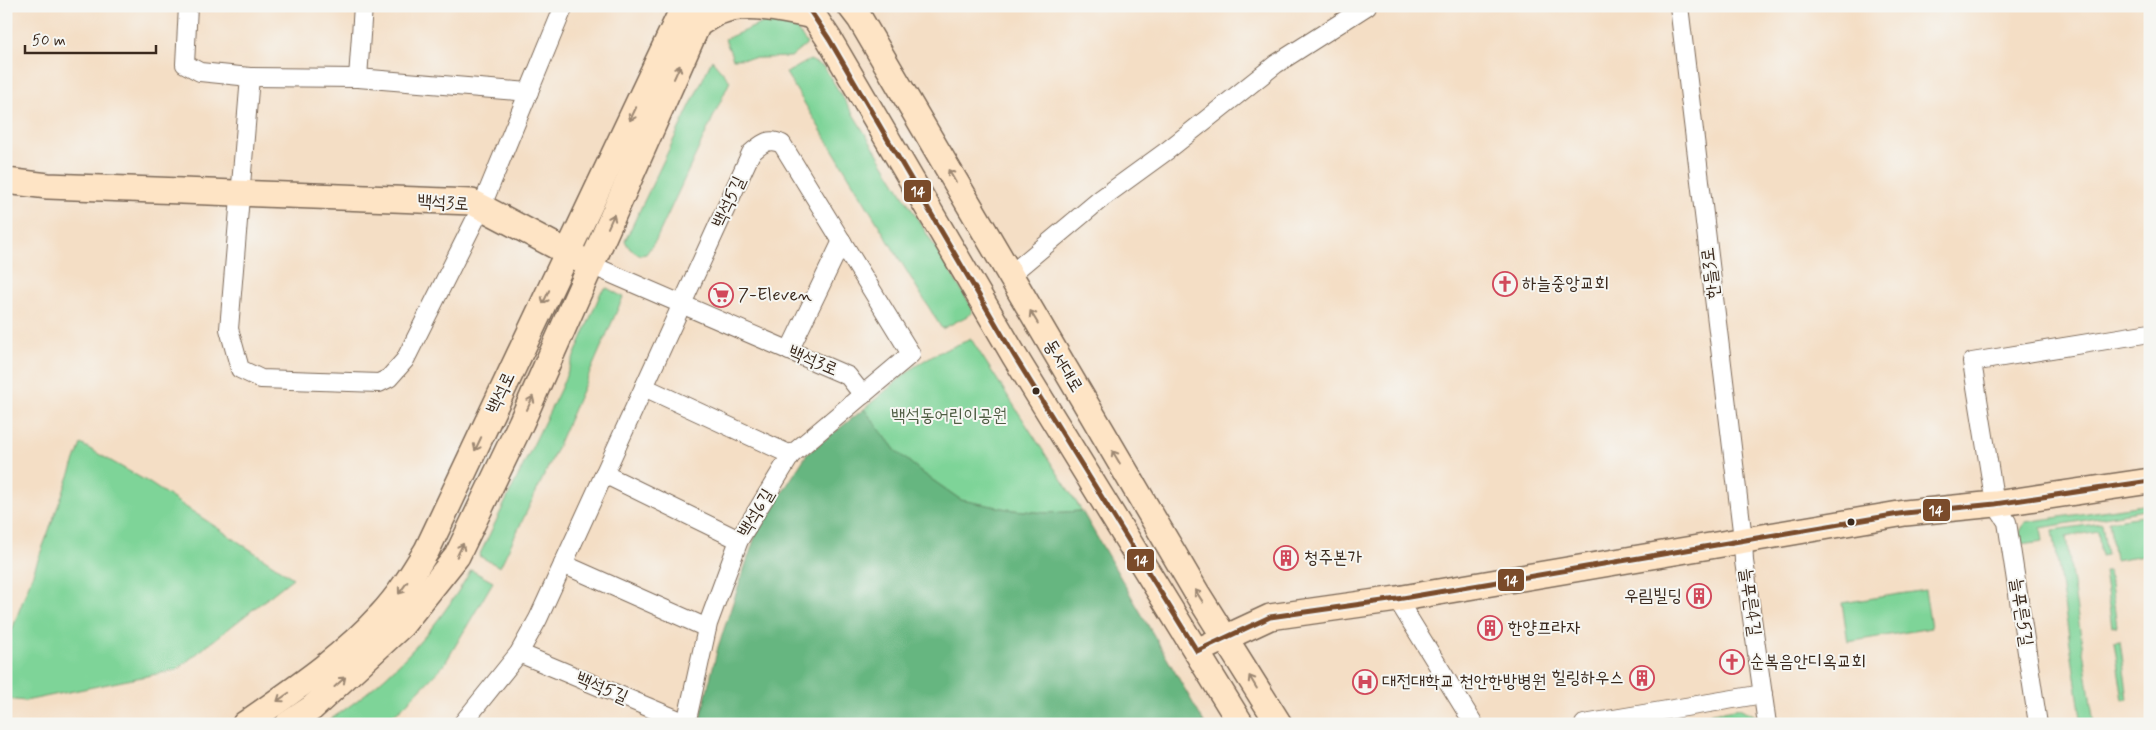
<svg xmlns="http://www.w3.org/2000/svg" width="2156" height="730" font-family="Mynerve,'Poor Story',sans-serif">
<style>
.green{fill:#7ed498;stroke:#5c7f5b}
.forest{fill:#66b680;stroke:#50704f}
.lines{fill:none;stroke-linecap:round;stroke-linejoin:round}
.street-casing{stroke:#7c6958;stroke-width:20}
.secondary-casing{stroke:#7c6958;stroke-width:28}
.street{stroke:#fff;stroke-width:18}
.secondary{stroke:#fee4c5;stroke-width:25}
.bus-1-casing{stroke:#f6f6f2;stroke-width:9}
.bus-1{stroke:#7a4b2a;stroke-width:5}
.oneway{stroke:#9c8772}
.bus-dot{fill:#3b2a1e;stroke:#f6f6f2;stroke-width:2}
.labels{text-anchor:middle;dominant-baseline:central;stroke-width:4;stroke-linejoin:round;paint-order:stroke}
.street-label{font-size:18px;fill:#3b2a1e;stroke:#f6f6f2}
.poi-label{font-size:18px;fill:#3b2a1e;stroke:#f6f6f2;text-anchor:start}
.park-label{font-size:18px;fill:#4f5d43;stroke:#f6f6f2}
.line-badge{stroke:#f6f6f2;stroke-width:2}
.badge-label{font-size:14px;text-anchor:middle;font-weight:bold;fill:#fff}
</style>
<rect width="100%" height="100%" fill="#f6f6f2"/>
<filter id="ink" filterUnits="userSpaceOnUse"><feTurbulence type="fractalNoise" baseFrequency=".02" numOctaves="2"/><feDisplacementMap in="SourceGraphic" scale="10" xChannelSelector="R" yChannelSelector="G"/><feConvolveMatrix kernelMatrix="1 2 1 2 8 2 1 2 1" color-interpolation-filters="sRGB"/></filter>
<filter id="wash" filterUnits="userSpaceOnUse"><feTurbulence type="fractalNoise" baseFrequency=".0096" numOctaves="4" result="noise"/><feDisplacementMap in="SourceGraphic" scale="20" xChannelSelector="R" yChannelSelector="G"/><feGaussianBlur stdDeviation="1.12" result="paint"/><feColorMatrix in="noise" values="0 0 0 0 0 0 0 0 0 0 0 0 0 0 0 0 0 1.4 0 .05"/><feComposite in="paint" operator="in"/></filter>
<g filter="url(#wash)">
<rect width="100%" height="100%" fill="#f4dec5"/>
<g class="green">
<path d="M772,19C791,20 797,29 807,44L791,57L733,59L725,39Z"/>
<path d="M712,60L730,81L656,240L646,254L640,255L630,249L625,241Z"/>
<path d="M810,60L824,67L972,307L971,314L942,329L786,73Z"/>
<path d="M607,288L623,297L552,459L500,567L479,556L560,390L601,292Z"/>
<path d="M971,339L1082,511L1047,513L1013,510L961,500L924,474L896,451L864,409L914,367L933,355Z"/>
<path d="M81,444L148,482L293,578L176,670L25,701L6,699V646Z"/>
<path d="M2150,504V509L2041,528L2043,541L2022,544L2020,532L2025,522Z"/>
<path d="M2150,515V554L2115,560L2109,521Z"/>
<path d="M2102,523L2107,555L2101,556L2098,531L2066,537L2094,724H2082L2053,530Z"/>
<path d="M471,570L493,582L444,665L402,708L381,724H323C384,686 436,632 471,570Z"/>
<path d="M2104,571H2109L2117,626L2112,627Z"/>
<path d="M1925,590L1931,628L1848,642L1842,603Z"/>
<path d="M2120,641L2128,699L2123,700L2114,642Z"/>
<path d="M1739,708L1756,716L1757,724H1655Z"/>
</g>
<path class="forest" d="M864,409L896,451L924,474L961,500L1013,510L1047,513L1082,511L1205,724H699L718,647L756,534L807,454Z"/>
</g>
<g filter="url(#ink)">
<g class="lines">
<defs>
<g id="street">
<path d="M188,6L185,64L200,72L250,77L229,329L240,369L261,379L379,383L389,378L405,360L481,208L564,6"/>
<path d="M1679,6L1743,539L1744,561L1767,724"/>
<path d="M250,77L358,78L529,92"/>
<path d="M358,78L363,6"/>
<path d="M591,265L848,376L863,395"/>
<path d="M1010,275L1102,198L1168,150L1276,64L1367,6"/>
<path d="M789,351L842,241"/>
<path d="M644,387L791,455"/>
<path d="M604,474L739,540"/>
<path d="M563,564L707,628"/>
<path d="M1397,599L1474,724"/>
<path d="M519,653L686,723"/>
<path d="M462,724L519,653L538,619L751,153C762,144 768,137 782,144L911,354L791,455L739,540L708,624L686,724"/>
<path d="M1584,724L1763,694"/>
<path d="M2038,724L2007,522L1995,504L1972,362L2150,333"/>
</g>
<g id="secondary">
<path d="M807,6L829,39L1015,357L1241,724"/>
<path d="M850,6L860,19L1198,595L1279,724"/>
<path d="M698,24C705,20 712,15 719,12C748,0 784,11 814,16"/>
<path d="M6,181L48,186L472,202L580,259"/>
<path d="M1197,651L1270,617L1397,599L1905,513L1995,504L2150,481"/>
<path d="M245,724C292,691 341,659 380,616C399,596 413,573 427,550L684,6"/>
<path d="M288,724L312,708L402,625L457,556L521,423L706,6"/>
</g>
</defs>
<use href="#street" class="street-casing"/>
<use href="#secondary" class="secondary-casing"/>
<use href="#street" class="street"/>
<use href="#secondary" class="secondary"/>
<defs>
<path id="bus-1" d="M807,6L829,39L1015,357L1197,651L1270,617L1397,599L1905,513L1995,504L2150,481"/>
</defs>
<use href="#bus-1" class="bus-1-casing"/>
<use href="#bus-1" class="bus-1"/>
</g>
<defs><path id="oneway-shaft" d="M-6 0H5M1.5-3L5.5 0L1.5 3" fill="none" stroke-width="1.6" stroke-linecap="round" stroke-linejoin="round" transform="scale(1.25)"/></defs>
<g class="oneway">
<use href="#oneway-shaft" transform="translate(677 72) rotate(-66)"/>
<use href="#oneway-shaft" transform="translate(633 114) rotate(115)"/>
<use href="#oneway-shaft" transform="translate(952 176) rotate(-120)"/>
<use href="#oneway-shaft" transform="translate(611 221) rotate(-66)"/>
<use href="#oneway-shaft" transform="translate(546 297) rotate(115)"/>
<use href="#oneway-shaft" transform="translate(1034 317) rotate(-121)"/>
<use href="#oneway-shaft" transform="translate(530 403) rotate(-66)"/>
<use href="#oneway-shaft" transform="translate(478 444) rotate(115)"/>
<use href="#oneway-shaft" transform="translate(1116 457) rotate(-121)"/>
<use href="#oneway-shaft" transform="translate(460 550) rotate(-64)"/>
<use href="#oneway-shaft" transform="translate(403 588) rotate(126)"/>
<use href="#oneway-shaft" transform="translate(1199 596) rotate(-122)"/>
<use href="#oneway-shaft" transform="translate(340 682) rotate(-42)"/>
<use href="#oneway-shaft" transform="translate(1253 682) rotate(-121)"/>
<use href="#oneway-shaft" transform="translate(283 697) rotate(145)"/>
</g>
</g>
<defs>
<symbol id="church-ring" viewBox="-11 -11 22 22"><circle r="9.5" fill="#f6f6f2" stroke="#d1495b" stroke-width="1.5"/><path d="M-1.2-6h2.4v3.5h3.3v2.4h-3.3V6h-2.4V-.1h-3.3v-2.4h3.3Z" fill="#d1495b"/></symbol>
<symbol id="supermarket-ring" viewBox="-11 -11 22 22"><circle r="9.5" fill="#f6f6f2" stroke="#d1495b" stroke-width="1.5"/><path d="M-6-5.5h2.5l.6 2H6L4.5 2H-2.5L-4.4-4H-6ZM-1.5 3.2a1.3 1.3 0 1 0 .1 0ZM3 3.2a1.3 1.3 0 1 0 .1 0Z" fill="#d1495b"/></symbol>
<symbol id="building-ring" viewBox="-11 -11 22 22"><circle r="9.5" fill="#f6f6f2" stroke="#d1495b" stroke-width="1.5"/><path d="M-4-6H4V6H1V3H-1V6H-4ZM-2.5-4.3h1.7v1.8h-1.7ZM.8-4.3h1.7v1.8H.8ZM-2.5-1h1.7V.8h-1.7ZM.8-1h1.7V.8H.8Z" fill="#d1495b"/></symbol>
<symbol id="hospital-ring" viewBox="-11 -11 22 22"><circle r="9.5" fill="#f6f6f2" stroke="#d1495b" stroke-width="1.5"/><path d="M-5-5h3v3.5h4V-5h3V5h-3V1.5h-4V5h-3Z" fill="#d1495b"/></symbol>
</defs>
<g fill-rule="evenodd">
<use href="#church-ring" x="1491" y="270" width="28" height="28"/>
<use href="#supermarket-ring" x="707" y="281" width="28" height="28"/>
<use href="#building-ring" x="1272" y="544" width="28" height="28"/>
<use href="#building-ring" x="1685" y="582" width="28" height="28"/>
<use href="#building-ring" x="1476" y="614" width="28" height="28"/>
<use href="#church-ring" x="1718" y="648" width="28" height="28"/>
<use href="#building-ring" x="1628" y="664" width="28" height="28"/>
<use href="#hospital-ring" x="1351" y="668" width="28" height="28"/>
</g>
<g class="bus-dot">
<circle cx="1036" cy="391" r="4.5"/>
<circle cx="1851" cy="522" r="4.5"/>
</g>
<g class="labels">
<g class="street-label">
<text transform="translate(729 202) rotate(-65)">백석5길</text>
<text transform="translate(443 203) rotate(4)">백석3로</text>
<text transform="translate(1711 273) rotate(-97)">한들3로</text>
<text transform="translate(813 361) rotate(23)">백석3로</text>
<text transform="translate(1063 366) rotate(59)">동서대로</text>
<text transform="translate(501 393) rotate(-65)">백석로</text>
<text transform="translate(756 513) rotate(-59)">백석6길</text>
<text transform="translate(1750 602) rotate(82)">늘푸른4길</text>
<text transform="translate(2021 612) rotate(81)">늘푸른5길</text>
<text transform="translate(602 688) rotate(23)">백석5길</text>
</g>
<g class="poi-label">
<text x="1522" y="284">하늘중앙교회</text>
<text x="738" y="295">7-Eleven</text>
<text x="1304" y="558">청주본가</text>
<text x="1682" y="596" text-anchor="end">우림빌딩</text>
<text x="1508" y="628">한양프라자</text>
<text x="1750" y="662">순복음안디옥교회</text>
<text x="1624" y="678" text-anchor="end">힐링하우스</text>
<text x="1382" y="682">대전대학교 천안한방병원</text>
</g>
<g class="park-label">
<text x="949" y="416">백석동어린이공원</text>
</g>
</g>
<g class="line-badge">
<rect x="903" y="179" width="29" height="24" rx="5" fill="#7a4b2a"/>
<rect x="1922" y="498" width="29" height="24" rx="5" fill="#7a4b2a"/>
<rect x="1126" y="548" width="29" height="24" rx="5" fill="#7a4b2a"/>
<rect x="1497" y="568" width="28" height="24" rx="5" fill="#7a4b2a"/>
</g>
<g class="badge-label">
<text x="918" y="196">14</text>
<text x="1936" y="515">14</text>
<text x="1141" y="565">14</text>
<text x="1511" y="585">14</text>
</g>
<rect width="2156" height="730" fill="none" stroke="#f6f6f2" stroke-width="25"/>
<path d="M25 45v8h131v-8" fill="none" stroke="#3b2a1e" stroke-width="2.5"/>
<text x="32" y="45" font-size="15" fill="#3b2a1e" stroke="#f6f6f2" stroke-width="4" paint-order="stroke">50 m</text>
</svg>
